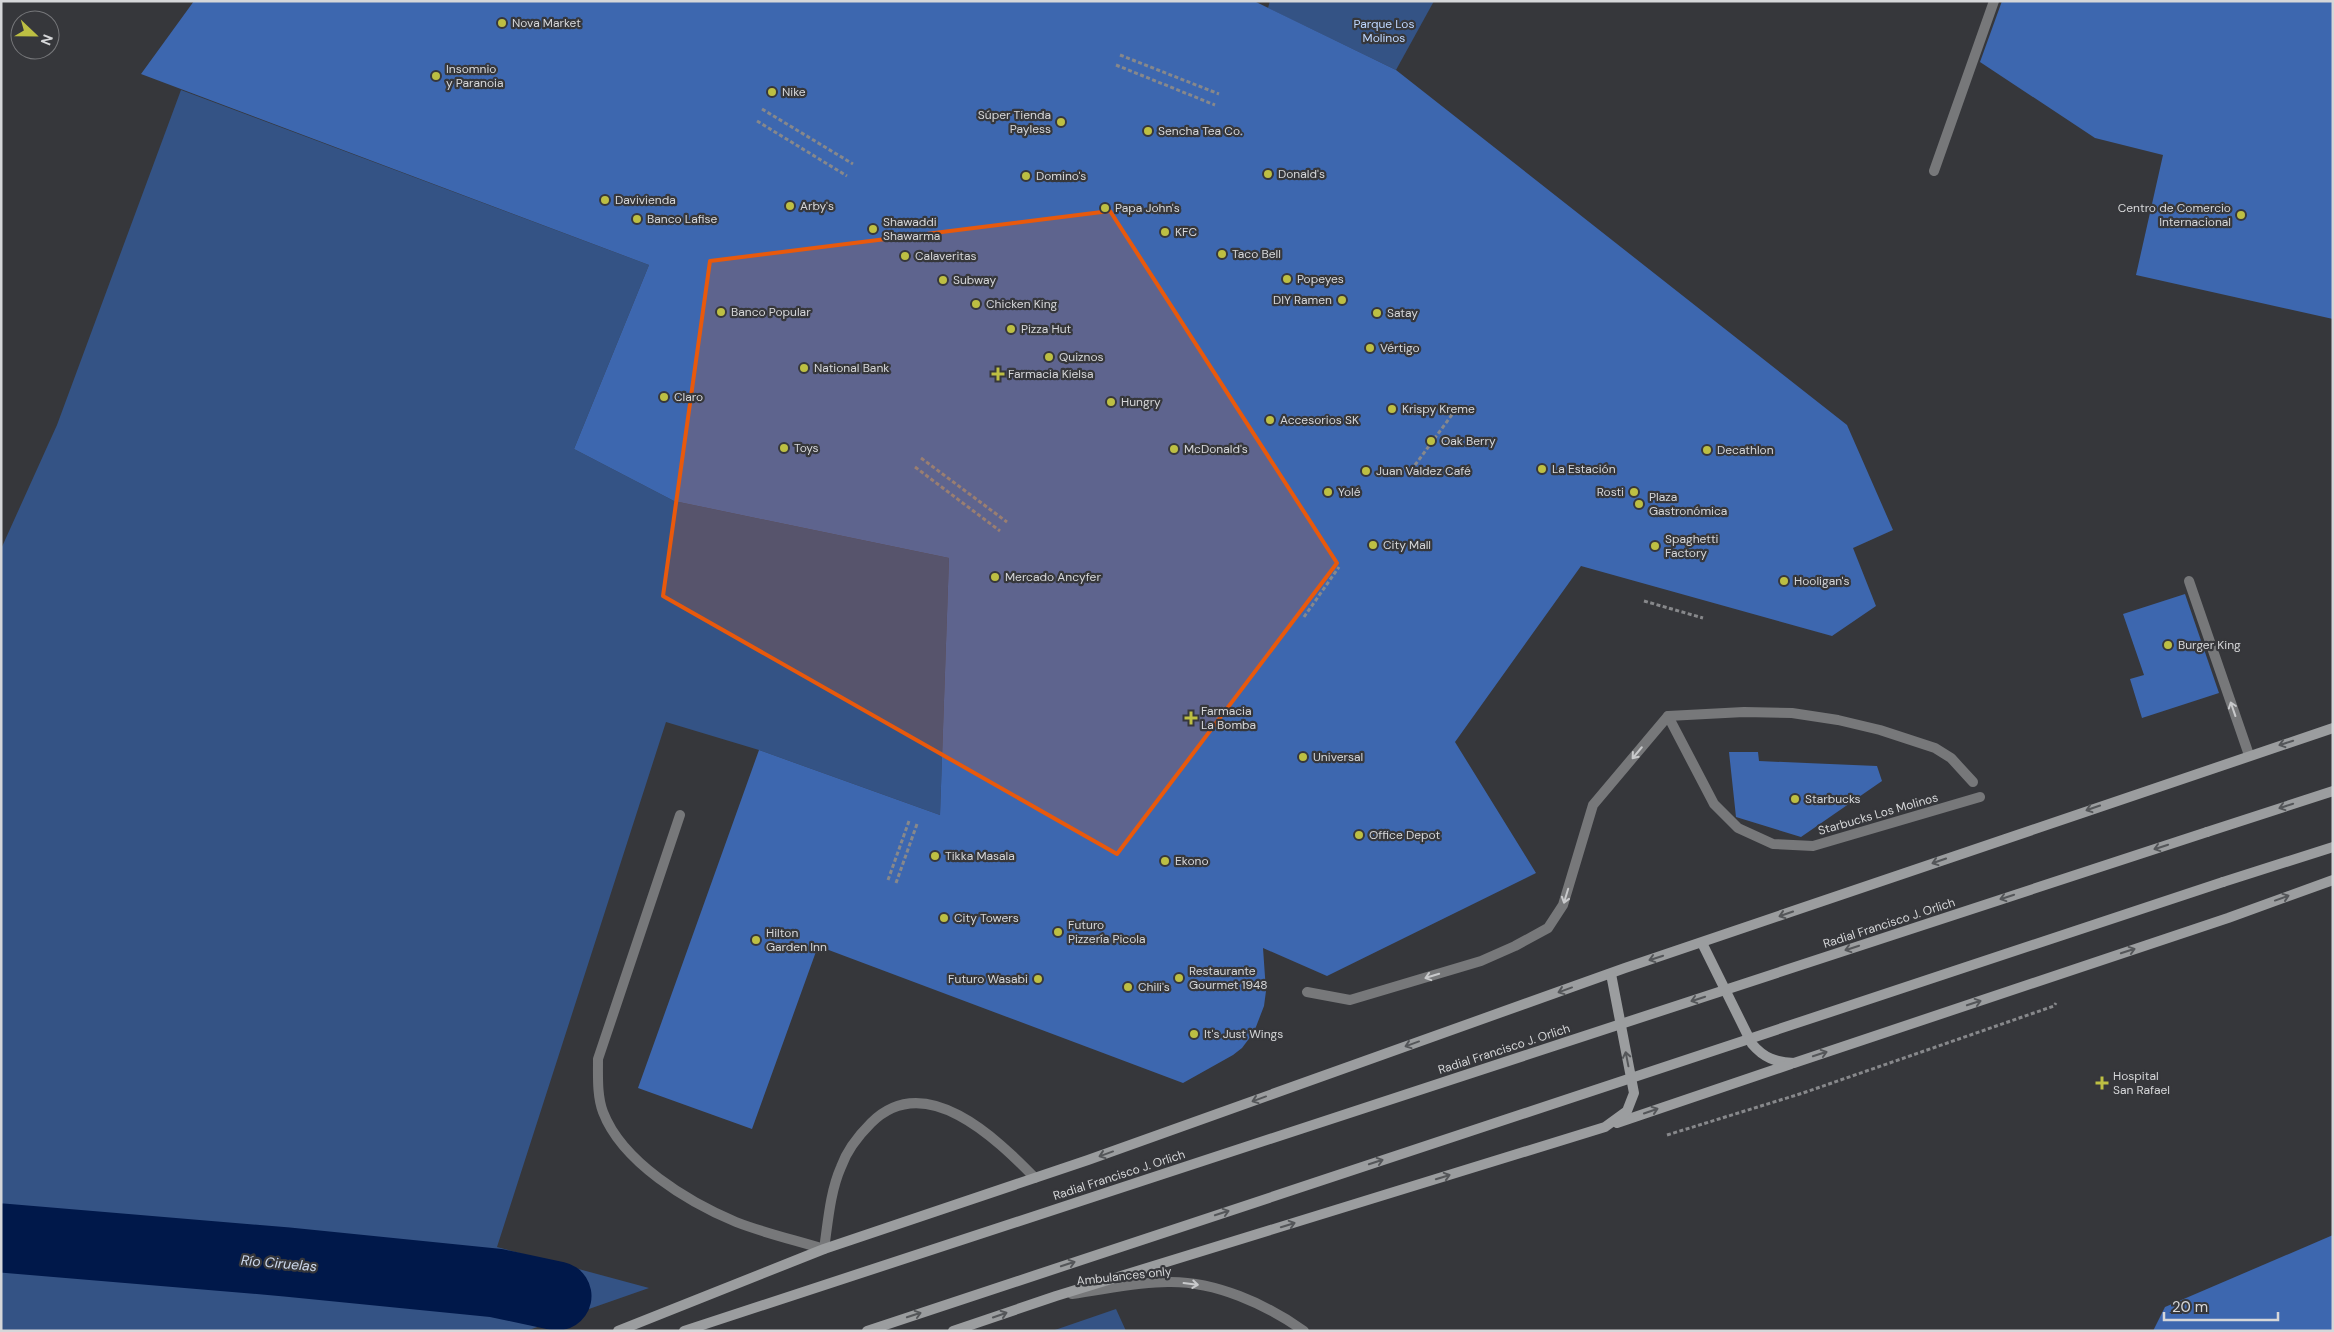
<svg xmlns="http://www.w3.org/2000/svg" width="2334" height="1332" font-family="'DM Sans',sans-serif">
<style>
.green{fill:#345385}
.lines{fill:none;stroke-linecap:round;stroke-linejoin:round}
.river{stroke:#00184a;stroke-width:69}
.building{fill:#3d67af}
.path{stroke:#87888b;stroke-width:3;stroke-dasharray:4 2.5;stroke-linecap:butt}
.lane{stroke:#77787a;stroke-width:10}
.secondary{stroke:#9b9d9f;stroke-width:10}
.secondary-bridge{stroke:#9b9d9f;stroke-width:10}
.oneway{stroke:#c8c9cb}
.oneway2{stroke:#545659}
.marked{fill:#e8590c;fill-opacity:0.2;stroke:#e8590c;stroke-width:4;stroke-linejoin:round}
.poi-dot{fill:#bdbf43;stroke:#36373b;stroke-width:2}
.labels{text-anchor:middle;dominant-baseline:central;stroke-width:4.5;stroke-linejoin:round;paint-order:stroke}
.poi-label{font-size:12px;fill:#d6d7d9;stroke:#36373b;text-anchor:start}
.park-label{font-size:12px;fill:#bed7ff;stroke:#36373b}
.street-label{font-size:12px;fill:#d6d7d9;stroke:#36373b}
.water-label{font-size:14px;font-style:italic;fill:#cbd7eb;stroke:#36373b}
</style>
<rect width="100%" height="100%" fill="#36373b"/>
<g class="green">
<path d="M1270,1H1434L1396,70L1268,8Z"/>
<path d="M181,90L649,265L574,449L674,501L949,558L940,815L759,750L666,722L497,1247L649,1288L526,1331H1V549L57,425Z"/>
<path d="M1116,1309L1126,1331H1052Z"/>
</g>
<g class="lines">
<path class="river" d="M1,1238L287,1262L496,1283L557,1296"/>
</g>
<g class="building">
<path d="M194,1H1254L1396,70L1847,425L1893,530L1853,548L1876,606L1832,636L1581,566L1455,742L1536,873L1327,976L1263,948L1266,991L1264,1006L1254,1032L1242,1048L1233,1055L1183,1083L818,946L752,1129L638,1088L759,750L940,815L949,558L674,501L574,449L649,265L141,74Z"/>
<path d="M2002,1H2333V319L2136,275L2163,155L2095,138L1980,62Z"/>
<path d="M2185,594L2219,693L2142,718L2130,679L2144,675L2123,614Z"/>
<path d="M1729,752H1758L1759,761L1877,766L1882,781L1801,837L1736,817Z"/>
<path d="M2333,1235V1331H2153L2165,1307Z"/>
</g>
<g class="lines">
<g class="path">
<path d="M1120,55L1219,94"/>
<path d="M1116,65L1215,105"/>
<path d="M762,109L853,164"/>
<path d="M757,121L847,176"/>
<path d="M921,458L1007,522"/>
<path d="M1415,465L1454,412"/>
<path d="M915,467L1000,531"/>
<path d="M1644,601L1703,618"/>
<path d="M1304,617L1339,567"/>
<path d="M888,880L909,821"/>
<path d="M896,883L917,824"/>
<path d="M1667,1135L1803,1093L2054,1006L2056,1003"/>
</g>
<g class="lane">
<path d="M1934,171L1994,1"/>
<path d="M2189,581L2249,755"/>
<path d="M1668,716L1714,804L1738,828L1773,844L1813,846L1980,797"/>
<path d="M680,815L598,1059C598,1077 597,1096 603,1112C622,1162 688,1202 736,1222C764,1233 795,1240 824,1249C828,1222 830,1192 841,1167C847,1150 859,1135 871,1123C925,1069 996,1138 1035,1178"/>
<path d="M1307,992L1350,1000L1481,961L1515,946L1548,928L1563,905L1593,805L1668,716L1744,712L1792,713L1838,720L1880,730L1935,748L1951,758L1973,782"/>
<path d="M1072,1294C1103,1290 1136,1282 1168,1282C1215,1281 1266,1304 1304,1331"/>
</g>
<g class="secondary">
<path d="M2207,832L2333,791"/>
<path d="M2223,882L2333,847"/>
<path d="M1702,943L1752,1044C1764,1058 1775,1062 1794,1063L2228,918L2333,880"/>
<path d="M1617,1123L1791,1064"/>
<path d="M618,1331L824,1249L1088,1160L1625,968L2333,728"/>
<path d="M953,1331L1056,1296L1605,1127L1627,1111L1634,1093L1611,974"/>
</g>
<g class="secondary-bridge">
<path d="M684,1331L2207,832"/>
<path d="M867,1331L2223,882"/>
</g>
</g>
<defs><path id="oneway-shaft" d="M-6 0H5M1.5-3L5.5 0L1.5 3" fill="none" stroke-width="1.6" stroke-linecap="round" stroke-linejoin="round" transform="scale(1.25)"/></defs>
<g class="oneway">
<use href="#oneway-shaft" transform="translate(2233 709) rotate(-109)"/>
<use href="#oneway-shaft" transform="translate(1637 753) rotate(130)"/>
<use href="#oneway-shaft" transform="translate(1566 896) rotate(107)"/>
<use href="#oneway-shaft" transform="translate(1432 976) rotate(163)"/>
<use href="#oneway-shaft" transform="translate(1191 1284) rotate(7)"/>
</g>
<g class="oneway2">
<use href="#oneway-shaft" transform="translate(2286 743) rotate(162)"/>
<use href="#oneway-shaft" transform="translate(2286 806) rotate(162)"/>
<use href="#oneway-shaft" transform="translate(2093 808) rotate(161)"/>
<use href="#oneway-shaft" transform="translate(2161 847) rotate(162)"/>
<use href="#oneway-shaft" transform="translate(1939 861) rotate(161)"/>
<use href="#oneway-shaft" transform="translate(2007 897) rotate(162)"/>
<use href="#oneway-shaft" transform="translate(2282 898) rotate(-20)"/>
<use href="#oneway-shaft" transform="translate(1786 914) rotate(161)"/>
<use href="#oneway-shaft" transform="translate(1852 948) rotate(162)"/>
<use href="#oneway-shaft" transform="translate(2128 951) rotate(-18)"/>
<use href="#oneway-shaft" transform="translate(1656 958) rotate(162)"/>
<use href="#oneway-shaft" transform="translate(1565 990) rotate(160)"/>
<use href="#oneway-shaft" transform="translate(1698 999) rotate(162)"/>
<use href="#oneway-shaft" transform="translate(1974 1003) rotate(-18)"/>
<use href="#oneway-shaft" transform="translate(1412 1044) rotate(160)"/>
<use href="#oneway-shaft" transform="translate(1820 1054) rotate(-18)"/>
<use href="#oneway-shaft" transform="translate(1627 1059) rotate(-101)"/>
<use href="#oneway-shaft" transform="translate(1259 1099) rotate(160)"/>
<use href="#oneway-shaft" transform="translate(1651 1111) rotate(-19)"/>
<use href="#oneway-shaft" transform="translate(1106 1154) rotate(160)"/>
<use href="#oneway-shaft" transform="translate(1376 1162) rotate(-18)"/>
<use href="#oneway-shaft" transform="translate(1443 1177) rotate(-17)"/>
<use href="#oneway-shaft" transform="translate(1222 1213) rotate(-18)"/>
<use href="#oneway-shaft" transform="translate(1288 1225) rotate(-17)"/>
<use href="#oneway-shaft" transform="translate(1068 1264) rotate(-18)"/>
<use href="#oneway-shaft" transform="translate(914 1315) rotate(-18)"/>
<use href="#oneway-shaft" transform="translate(1000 1315) rotate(-19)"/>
</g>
<path class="marked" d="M1110,211L1337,563L1117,854L663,596L710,261Z"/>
<g class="poi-dot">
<circle cx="502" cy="23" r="5"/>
<circle cx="436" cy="76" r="5"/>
<circle cx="772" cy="92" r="5"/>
<circle cx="1061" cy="122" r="5"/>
<circle cx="1148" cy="131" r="5"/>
<circle cx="1268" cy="174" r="5"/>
<circle cx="1026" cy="176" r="5"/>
<circle cx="605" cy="200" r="5"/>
<circle cx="790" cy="206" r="5"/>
<circle cx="1105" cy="208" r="5"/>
<circle cx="2241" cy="215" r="5"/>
<circle cx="637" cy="219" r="5"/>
<circle cx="873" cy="229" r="5"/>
<circle cx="1165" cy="232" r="5"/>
<circle cx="1222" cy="254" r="5"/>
<circle cx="905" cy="256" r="5"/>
<circle cx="1287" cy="279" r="5"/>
<circle cx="943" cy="280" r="5"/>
<circle cx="1342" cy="300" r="5"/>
<circle cx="976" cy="304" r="5"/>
<circle cx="721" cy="312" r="5"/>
<circle cx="1377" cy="313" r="5"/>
<circle cx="1011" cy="329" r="5"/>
<circle cx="1370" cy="348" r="5"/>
<circle cx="1049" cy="357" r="5"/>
<circle cx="804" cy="368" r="5"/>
<path d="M995.5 366.5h5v5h5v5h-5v5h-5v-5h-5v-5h5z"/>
<circle cx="664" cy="397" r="5"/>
<circle cx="1111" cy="402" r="5"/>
<circle cx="1392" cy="409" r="5"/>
<circle cx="1270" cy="420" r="5"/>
<circle cx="1431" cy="441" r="5"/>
<circle cx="784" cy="448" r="5"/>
<circle cx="1174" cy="449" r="5"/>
<circle cx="1707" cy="450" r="5"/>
<circle cx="1542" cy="469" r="5"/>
<circle cx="1366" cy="471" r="5"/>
<circle cx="1328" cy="492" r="5"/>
<circle cx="1634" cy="492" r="5"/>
<circle cx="1639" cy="504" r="5"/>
<circle cx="1373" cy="545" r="5"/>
<circle cx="1655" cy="546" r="5"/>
<circle cx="995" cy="577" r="5"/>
<circle cx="1784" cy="581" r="5"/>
<circle cx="2168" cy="645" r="5"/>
<path d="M1188.5 710.5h5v5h5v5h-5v5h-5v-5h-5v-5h5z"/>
<circle cx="1303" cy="757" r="5"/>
<circle cx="1795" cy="799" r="5"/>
<circle cx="1359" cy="835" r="5"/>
<circle cx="935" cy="856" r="5"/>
<circle cx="1165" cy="861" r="5"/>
<circle cx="944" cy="918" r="5"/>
<circle cx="1058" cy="932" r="5"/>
<circle cx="756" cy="940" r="5"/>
<circle cx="1179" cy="978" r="5"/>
<circle cx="1038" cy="979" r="5"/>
<circle cx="1128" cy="987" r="5"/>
<circle cx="1194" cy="1034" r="5"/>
<path d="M2099.5 1075.5h5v5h5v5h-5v5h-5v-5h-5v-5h5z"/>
</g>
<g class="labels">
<g class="poi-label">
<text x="512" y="23">Nova Market</text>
<text x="446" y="69">Insomnio<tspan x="446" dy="14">y Paranoia</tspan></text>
<text x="782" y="92">Nike</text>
<text x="1051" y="115" text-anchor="end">Súper Tienda<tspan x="1051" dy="14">Payless</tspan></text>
<text x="1158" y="131">Sencha Tea Co.</text>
<text x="1278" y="174">Donald's</text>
<text x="1036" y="176">Domino's</text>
<text x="615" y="200">Davivienda</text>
<text x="800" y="206">Arby's</text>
<text x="1115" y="208">Papa John's</text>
<text x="2231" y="208" text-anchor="end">Centro de Comercio<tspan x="2231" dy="14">Internacional</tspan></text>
<text x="647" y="219">Banco Lafise</text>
<text x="883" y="222">Shawaddi<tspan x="883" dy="14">Shawarma</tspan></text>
<text x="1175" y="232">KFC</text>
<text x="1232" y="254">Taco Bell</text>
<text x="915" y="256">Calaveritas</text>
<text x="1297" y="279">Popeyes</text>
<text x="953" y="280">Subway</text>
<text x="1332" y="300" text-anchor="end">DIY Ramen</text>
<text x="986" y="304">Chicken King</text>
<text x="731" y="312">Banco Popular</text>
<text x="1387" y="313">Satay</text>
<text x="1021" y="329">Pizza Hut</text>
<text x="1380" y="348">Vértigo</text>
<text x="1059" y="357">Quiznos</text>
<text x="814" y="368">National Bank</text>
<text x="1008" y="374">Farmacia Kielsa</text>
<text x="674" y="397">Claro</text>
<text x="1121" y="402">Hungry</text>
<text x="1402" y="409">Krispy Kreme</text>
<text x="1280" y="420">Accesorios SK</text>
<text x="1441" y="441">Oak Berry</text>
<text x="794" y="448">Toys</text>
<text x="1184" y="449">McDonald's</text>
<text x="1717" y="450">Decathlon</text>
<text x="1552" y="469">La Estación</text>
<text x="1376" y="471">Juan Valdez Café</text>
<text x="1338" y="492">Yolé</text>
<text x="1624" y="492" text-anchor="end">Rosti</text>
<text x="1649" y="497">Plaza<tspan x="1649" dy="14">Gastronómica</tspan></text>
<text x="1665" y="539">Spaghetti<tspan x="1665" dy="14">Factory</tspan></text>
<text x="1383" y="545">City Mall</text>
<text x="1005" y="577">Mercado Ancyfer</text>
<text x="1794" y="581">Hooligan's</text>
<text x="2178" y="645">Burger King</text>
<text x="1201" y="711">Farmacia<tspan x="1201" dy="14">La Bomba</tspan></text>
<text x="1313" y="757">Universal</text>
<text x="1805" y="799">Starbucks</text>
<text x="1369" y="835">Office Depot</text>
<text x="945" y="856">Tikka Masala</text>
<text x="1175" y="861">Ekono</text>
<text x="954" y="918">City Towers</text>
<text x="1068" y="925">Futuro<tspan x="1068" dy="14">Pizzería Picola</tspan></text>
<text x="766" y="933">Hilton<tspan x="766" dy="14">Garden Inn</tspan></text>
<text x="1189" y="971">Restaurante<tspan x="1189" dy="14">Gourmet 1948</tspan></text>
<text x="1028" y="979" text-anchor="end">Futuro Wasabi</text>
<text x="1138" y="987">Chili's</text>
<text x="1204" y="1034">It's Just Wings</text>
<text x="2113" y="1076">Hospital<tspan x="2113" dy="14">San Rafael</tspan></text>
</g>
<g class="park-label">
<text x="1384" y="24">Parque Los<tspan x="1384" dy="14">Molinos</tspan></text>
</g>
<g class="street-label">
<text transform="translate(1878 814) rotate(-16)">Starbucks Los Molinos</text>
<text transform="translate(1889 923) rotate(-18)">Radial Francisco J. Orlich</text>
<text transform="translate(1504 1049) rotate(-18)">Radial Francisco J. Orlich</text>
<text transform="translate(1119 1175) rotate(-18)">Radial Francisco J. Orlich</text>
<text transform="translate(1124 1276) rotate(-6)">Ambulances only</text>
</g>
<g class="water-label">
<text transform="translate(279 1263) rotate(5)">Río Ciruelas</text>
</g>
</g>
<rect width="2334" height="1332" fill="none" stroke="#d6d7d9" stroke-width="5"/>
<g transform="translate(35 35) rotate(112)"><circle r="24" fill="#36373b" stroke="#76777a"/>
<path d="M0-4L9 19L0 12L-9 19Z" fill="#bdbf43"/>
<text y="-8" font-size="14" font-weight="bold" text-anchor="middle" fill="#d6d7d9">N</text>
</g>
<path d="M2164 1312v8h114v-8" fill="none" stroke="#d6d7d9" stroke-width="2.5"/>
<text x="2172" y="1312" font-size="15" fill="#d6d7d9" stroke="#36373b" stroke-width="4" paint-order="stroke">20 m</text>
</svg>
